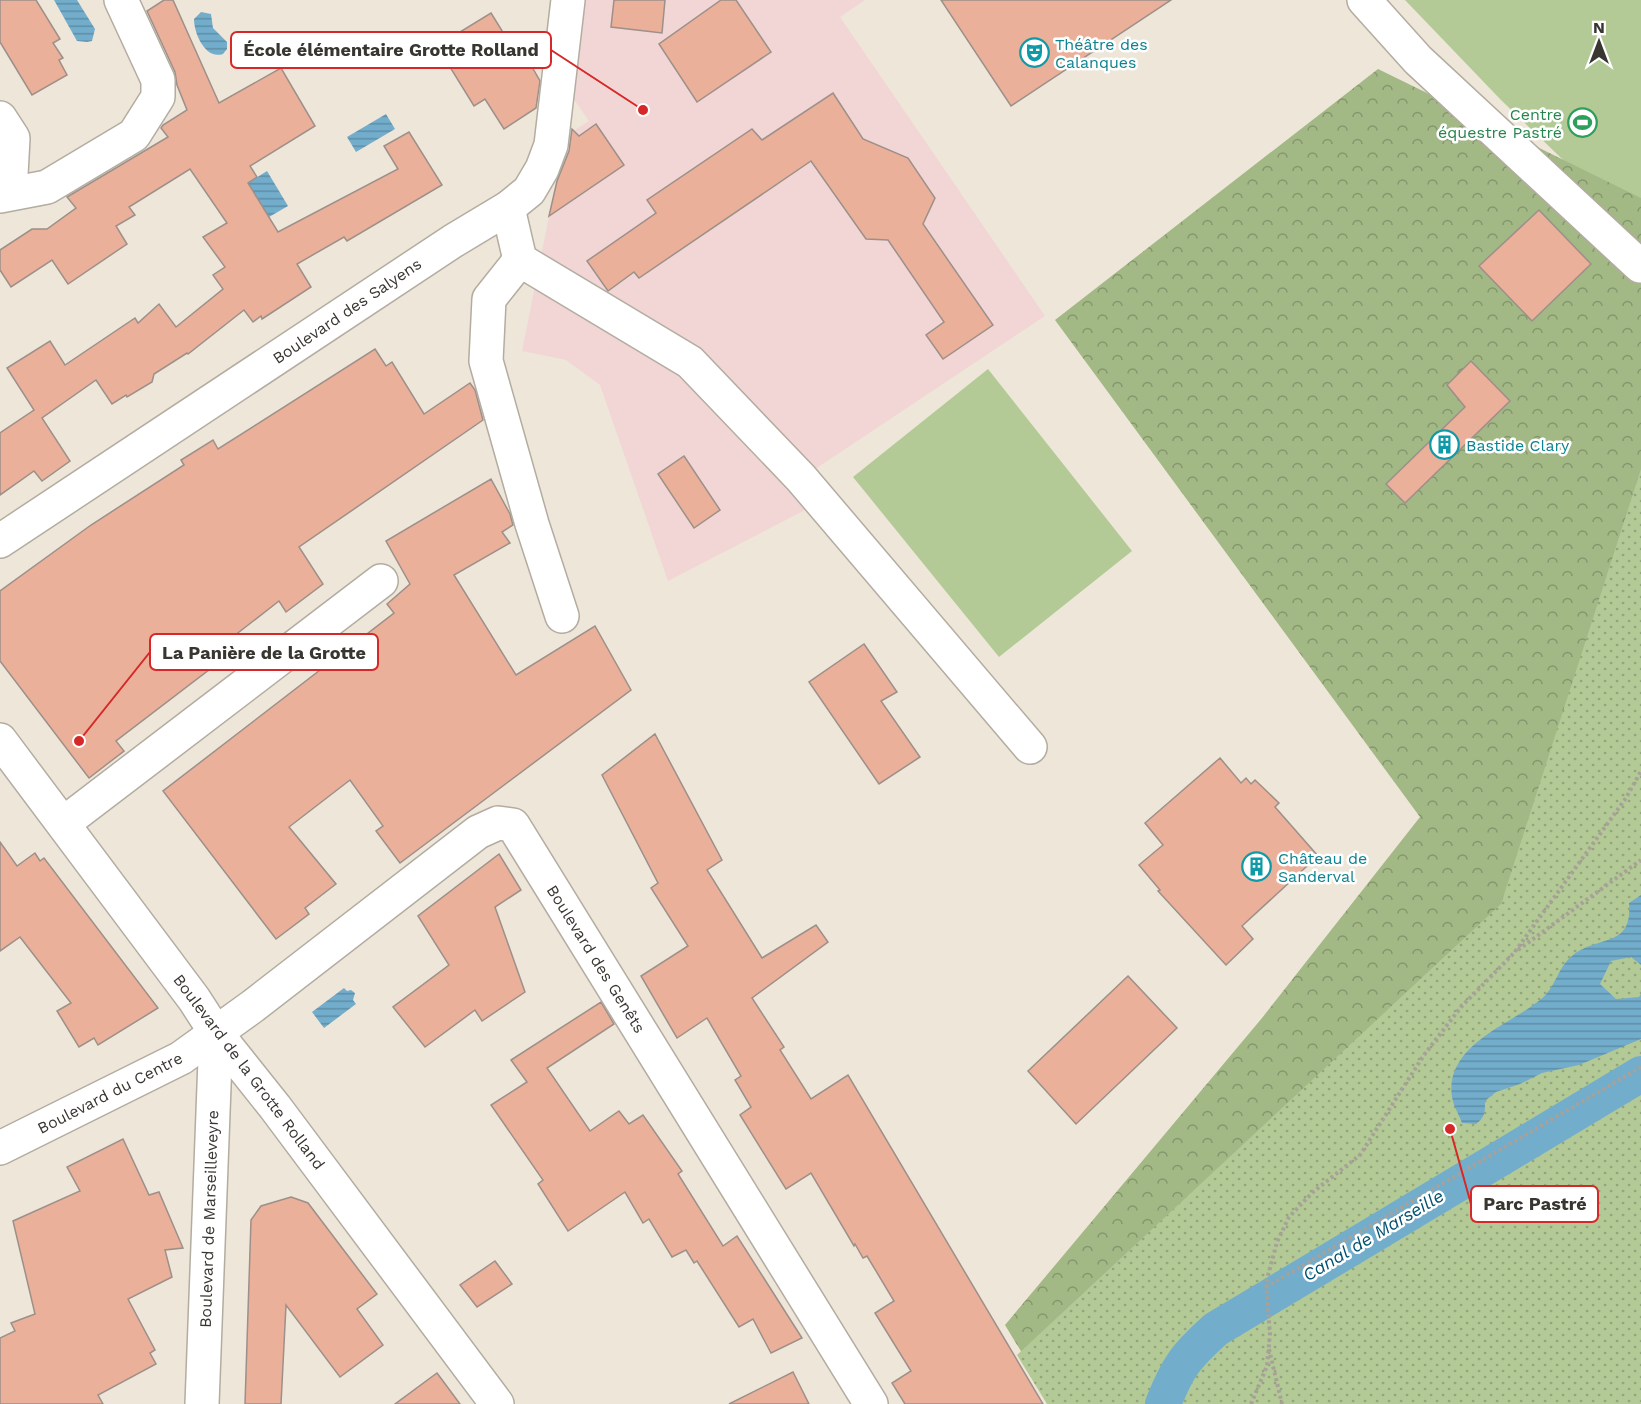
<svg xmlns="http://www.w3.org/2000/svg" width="1641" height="1404" font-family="'Work Sans',sans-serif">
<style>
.education{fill:#f1d6d5}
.grass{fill:#b3ca96}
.forest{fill:url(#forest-crowns)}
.park{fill:url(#park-dots)}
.water{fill:url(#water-rules)}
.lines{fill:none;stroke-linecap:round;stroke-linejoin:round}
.canal{stroke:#73adcc;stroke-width:36}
.building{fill:#eab099;stroke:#9d8f89;stroke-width:1.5}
.minor-casing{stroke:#b3aca0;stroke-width:36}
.path{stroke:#a7a198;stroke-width:4;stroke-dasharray:3 3;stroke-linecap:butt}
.minor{stroke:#fff;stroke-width:33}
.labels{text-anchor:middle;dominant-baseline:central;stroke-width:5;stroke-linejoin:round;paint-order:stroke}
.culture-label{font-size:16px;fill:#0d838f;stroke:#fff;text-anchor:start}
.leisure-label{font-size:16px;fill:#27864d;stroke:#fff;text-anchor:end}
.street-label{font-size:16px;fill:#393631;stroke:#fff}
.water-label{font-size:18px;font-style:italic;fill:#00516f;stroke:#fff}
.leader{fill:none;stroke:#d62828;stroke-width:2}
.callout-dot{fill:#d62828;stroke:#fff;stroke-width:2}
.callout{fill:#fff;stroke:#d62828;stroke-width:2}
.callout-label{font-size:18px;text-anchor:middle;font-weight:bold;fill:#393631}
</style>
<defs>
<pattern id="forest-crowns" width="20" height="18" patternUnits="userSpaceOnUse" patternTransform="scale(1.5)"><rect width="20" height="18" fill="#a2b885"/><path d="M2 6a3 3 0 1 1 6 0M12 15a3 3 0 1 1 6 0" fill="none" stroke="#85966d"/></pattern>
<pattern id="park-dots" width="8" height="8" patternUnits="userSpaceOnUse" patternTransform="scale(1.5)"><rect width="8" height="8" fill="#b3ca96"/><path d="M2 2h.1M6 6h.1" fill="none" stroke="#93a57b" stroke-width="1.8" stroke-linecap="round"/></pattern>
<pattern id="water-rules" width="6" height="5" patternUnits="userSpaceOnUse" patternTransform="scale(1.5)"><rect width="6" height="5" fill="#73adcc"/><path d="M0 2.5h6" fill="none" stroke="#5f8ea6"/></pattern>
</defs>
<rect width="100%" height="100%" fill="#eee6d9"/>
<path class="education" d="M585,0H865L840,17L1045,316L788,487L805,510L668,581L600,385L566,360L522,351L549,216L567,135L589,121L573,98Z"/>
<g class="grass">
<path d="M1405,0H1641V235L1501,100Z"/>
<path d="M988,369L1132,551L999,657L853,477Z"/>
</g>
<path class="forest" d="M1378,69L1641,198V1404H1053L1005,1325L1262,1018L1420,817L1055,320Z"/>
<path class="park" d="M1641,469V1404H1047L1017,1355L1501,904Z"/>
<g class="water">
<path d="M54,0H77L95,29L92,41L87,42L77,41Z"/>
<path d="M201,12L211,14L213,28L227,42V49L223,54C205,60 194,33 194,19Z"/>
<path d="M386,114L395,129L356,152L347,137Z"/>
<path d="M267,171L288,206L269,217L248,183Z"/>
<path d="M1641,895V965L1631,957L1611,961L1600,984L1616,999L1639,997L1641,994V1039L1579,1065L1542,1073L1520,1084L1496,1092L1485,1101C1485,1113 1485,1117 1476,1124L1462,1123C1459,1115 1453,1105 1452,1097C1444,1046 1509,1025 1540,1000C1556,988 1557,968 1572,956C1596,935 1633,949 1629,903Z"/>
<path d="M344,988L347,991L351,990L355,993L353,1000L356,1004L324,1028L312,1012Z"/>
</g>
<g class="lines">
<path class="canal" d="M1163,1404C1178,1366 1186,1356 1216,1329L1641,1074"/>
</g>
<g class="building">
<path d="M0,0H36L60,39L53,43L63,58L59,60L67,75L32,95L0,42Z"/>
<path d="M164,0H173L219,103L281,68L315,126L250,166L257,177L248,183L278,232L398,169L384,146L409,132L442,185L347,241L344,237L297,264L311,287L262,319L261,316L253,322L244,310L188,354L187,353L154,374L152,382L127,397L126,395L112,404L96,380L42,418L70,461L42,481L34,471L0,495V433L34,410L7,368L50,341L65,365L135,318L138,323L159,304L176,327L223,289L213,275L225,267L203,237L227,223L190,169L129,207L135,215L116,226L127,244L68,284L52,260L11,287L0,270V250L32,229H47L76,208L67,197L168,137L161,128L163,125L187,110L177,85L175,72L147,11Z"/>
<path d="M614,0H665L662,33L611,27Z"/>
<path d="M721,0H736L771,52L697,102L659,44Z"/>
<path d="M941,0H1171L1011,106Z"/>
<path d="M491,13L522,63L528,60L540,81L536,108L504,129L485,99L474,106L437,46Z"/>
<path d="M833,93L863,139L908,158L935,198L923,224L993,325L943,359L926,335L944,322L888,240L866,239L811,161L639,278L634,272L608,291L587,261L656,213L647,200L752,129L762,140Z"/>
<path d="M596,124L624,165L549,216L557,181L569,151L572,129L579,136Z"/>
<path d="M1539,210L1591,264L1532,321L1479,266Z"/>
<path d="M375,349L386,366L392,362L424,414L470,383L475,390L483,420L299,547L323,584L286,612L279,601L225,643L231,653L116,741L124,751L89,778L0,661V591L91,525L184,465L181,460L213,440L218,449Z"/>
<path d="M1471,361L1510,401L1405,503L1386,484L1465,407L1447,385Z"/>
<path d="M684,456L720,510L694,528L658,474Z"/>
<path d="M491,479L510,514L513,525L502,532L510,543L454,575L516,675L595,626L631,690L400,863L376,831L383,826L350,780L289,827L336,884L305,908L309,914L276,939L163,791L394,613L387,604L410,584L386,541Z"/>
<path d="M864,644L897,692L881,701L920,757L879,784L809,682Z"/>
<path d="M655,734L722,860L707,870L762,958L816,925L828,942L752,998L784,1047L780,1050L811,1099L848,1075L1043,1404H905L892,1383L911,1371L875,1313L894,1301L867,1256L863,1258L855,1244L854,1246L811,1173L786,1189L740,1115L751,1107L735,1080L741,1076L707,1018L677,1038L641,976L688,946L651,888L658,883L602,775Z"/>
<path d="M1220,758L1241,783L1246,778L1251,784L1255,780L1279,803L1275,807L1318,856L1242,926L1253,939L1226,965L1158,891L1160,890L1139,865L1163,845L1145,823Z"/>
<path d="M0,842L17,866L35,853L40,861L44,858L158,1008L98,1045L94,1038L79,1047L57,1011L71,1003L20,937L0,951Z"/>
<path d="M499,854L521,890L495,907L525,992L482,1021L475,1010L425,1047L393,1007L449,965L418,916Z"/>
<path d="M1128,976L1177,1028L1076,1124L1028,1071Z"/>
<path d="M601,1002L614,1024L547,1068L590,1131L619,1111L629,1124L643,1115L682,1171L678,1174L723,1246L737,1236L802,1338L771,1353L753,1319L739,1327L697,1261L694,1263L686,1250L672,1257L649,1219L643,1223L625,1192L568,1231L538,1184L543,1180L491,1105L527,1082L511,1060Z"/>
<path d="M123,1139L149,1195L159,1192L183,1248L165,1250L172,1277L128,1299L155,1350L150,1353L156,1364L98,1395L103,1404H0V1338L15,1331L11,1323L35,1314L13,1221L80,1191L67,1167Z"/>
<path d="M291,1197L308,1203L377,1294L357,1309L383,1345L340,1377L286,1305L281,1404H245L251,1220L261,1206Z"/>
<path d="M495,1261L512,1284L477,1307L460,1285Z"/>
<path d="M793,1372L809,1404H729Z"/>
<path d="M437,1373L460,1404H395Z"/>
</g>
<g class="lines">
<defs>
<g id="minor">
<path d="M1364,0L1418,60L1640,266"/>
<path d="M0,118L13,138L10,193"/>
<path d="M0,196L47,187L134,135L158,97V80L121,0"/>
<path d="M508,208L520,260L690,362L801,478L1030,747"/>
<path d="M520,260L489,299L486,361L532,524L562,616"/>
<path d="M0,541L453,241L508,208L529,191L542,169L551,145L568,0"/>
<path d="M0,740L194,999L216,1033L275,1107L497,1404"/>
<path d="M64,823L381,581"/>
<path d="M0,1148L181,1058L253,1006L478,832L498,823L513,825L871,1404"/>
<path d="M202,1404L216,1033"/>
</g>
</defs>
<use href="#minor" class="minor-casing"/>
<g class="path">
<path d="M1518,950L1641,860"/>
<path d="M1266,1287L1641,1067"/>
<path d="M1269,1349L1282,1404"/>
<path d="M1251,1404L1267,1366L1270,1334L1266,1283L1277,1242L1289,1217L1313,1192L1360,1155L1424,1055L1461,1007L1514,953L1626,798L1641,771"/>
</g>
<use href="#minor" class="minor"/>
</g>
<defs>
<symbol id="theatre-ring" viewBox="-11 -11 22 22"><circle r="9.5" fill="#fff" stroke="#0f9aa8" stroke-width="1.5"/><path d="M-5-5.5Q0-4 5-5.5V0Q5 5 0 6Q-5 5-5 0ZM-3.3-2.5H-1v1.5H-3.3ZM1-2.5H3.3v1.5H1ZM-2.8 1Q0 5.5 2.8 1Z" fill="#0f9aa8"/></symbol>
<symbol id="stadium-ring" viewBox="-11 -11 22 22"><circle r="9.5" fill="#fff" stroke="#2e9e5b" stroke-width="1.5"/><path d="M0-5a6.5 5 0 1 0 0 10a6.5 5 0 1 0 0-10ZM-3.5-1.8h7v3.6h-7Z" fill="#2e9e5b"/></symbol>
<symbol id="building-ring" viewBox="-11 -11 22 22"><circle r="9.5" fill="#fff" stroke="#0f9aa8" stroke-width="1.5"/><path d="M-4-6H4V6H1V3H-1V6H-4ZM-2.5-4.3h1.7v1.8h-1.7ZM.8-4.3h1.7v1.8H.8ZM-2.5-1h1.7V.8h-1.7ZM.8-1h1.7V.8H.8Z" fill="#0f9aa8"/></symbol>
</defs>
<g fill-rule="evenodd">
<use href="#theatre-ring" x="1018" y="36" width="33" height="33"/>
<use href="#stadium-ring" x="1566" y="106" width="33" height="33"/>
<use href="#building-ring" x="1428" y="428" width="33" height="33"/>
<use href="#building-ring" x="1240" y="850" width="33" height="33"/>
</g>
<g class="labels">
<g class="culture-label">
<text x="1055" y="44">Théâtre des<tspan x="1055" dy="18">Calanques</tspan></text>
<text x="1466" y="445">Bastide Clary</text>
<text x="1278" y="858">Château de<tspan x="1278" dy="18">Sanderval</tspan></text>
</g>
<g class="leisure-label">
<text x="1562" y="114">Centre<tspan x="1562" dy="18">équestre Pastré</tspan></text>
</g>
<g class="street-label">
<text transform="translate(347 311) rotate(-34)">Boulevard des Salyens</text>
<text transform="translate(596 959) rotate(58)">Boulevard des Genêts</text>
<text transform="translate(249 1072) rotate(53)">Boulevard de la Grotte Rolland</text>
<text transform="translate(110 1093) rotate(-27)">Boulevard du Centre</text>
<text transform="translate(209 1219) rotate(-88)">Boulevard de Marseilleveyre</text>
</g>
<g class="water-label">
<text transform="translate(1373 1235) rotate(-31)">Canal de Marseille</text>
</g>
</g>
<path class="leader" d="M643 110L551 50M79 741L150 652M1450 1129L1471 1204"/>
<g class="callout-dot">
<circle cx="643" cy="110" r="6"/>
<circle cx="79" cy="741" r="6"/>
<circle cx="1450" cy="1129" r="6"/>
</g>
<g class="callout">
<rect x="231" y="32" width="320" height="36" rx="6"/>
<rect x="150" y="634" width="228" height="36" rx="6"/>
<rect x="1471" y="1186" width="127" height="36" rx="6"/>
</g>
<g class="callout-label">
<text x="391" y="56">École élémentaire Grotte Rolland</text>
<text x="264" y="659">La Panière de la Grotte</text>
<text x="1535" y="1210">Parc Pastré</text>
</g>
<g transform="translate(1599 42)" stroke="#ffffff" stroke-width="4.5" paint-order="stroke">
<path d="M0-4.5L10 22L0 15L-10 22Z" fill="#393631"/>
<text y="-9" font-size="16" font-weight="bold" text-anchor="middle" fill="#393631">N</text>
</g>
</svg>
